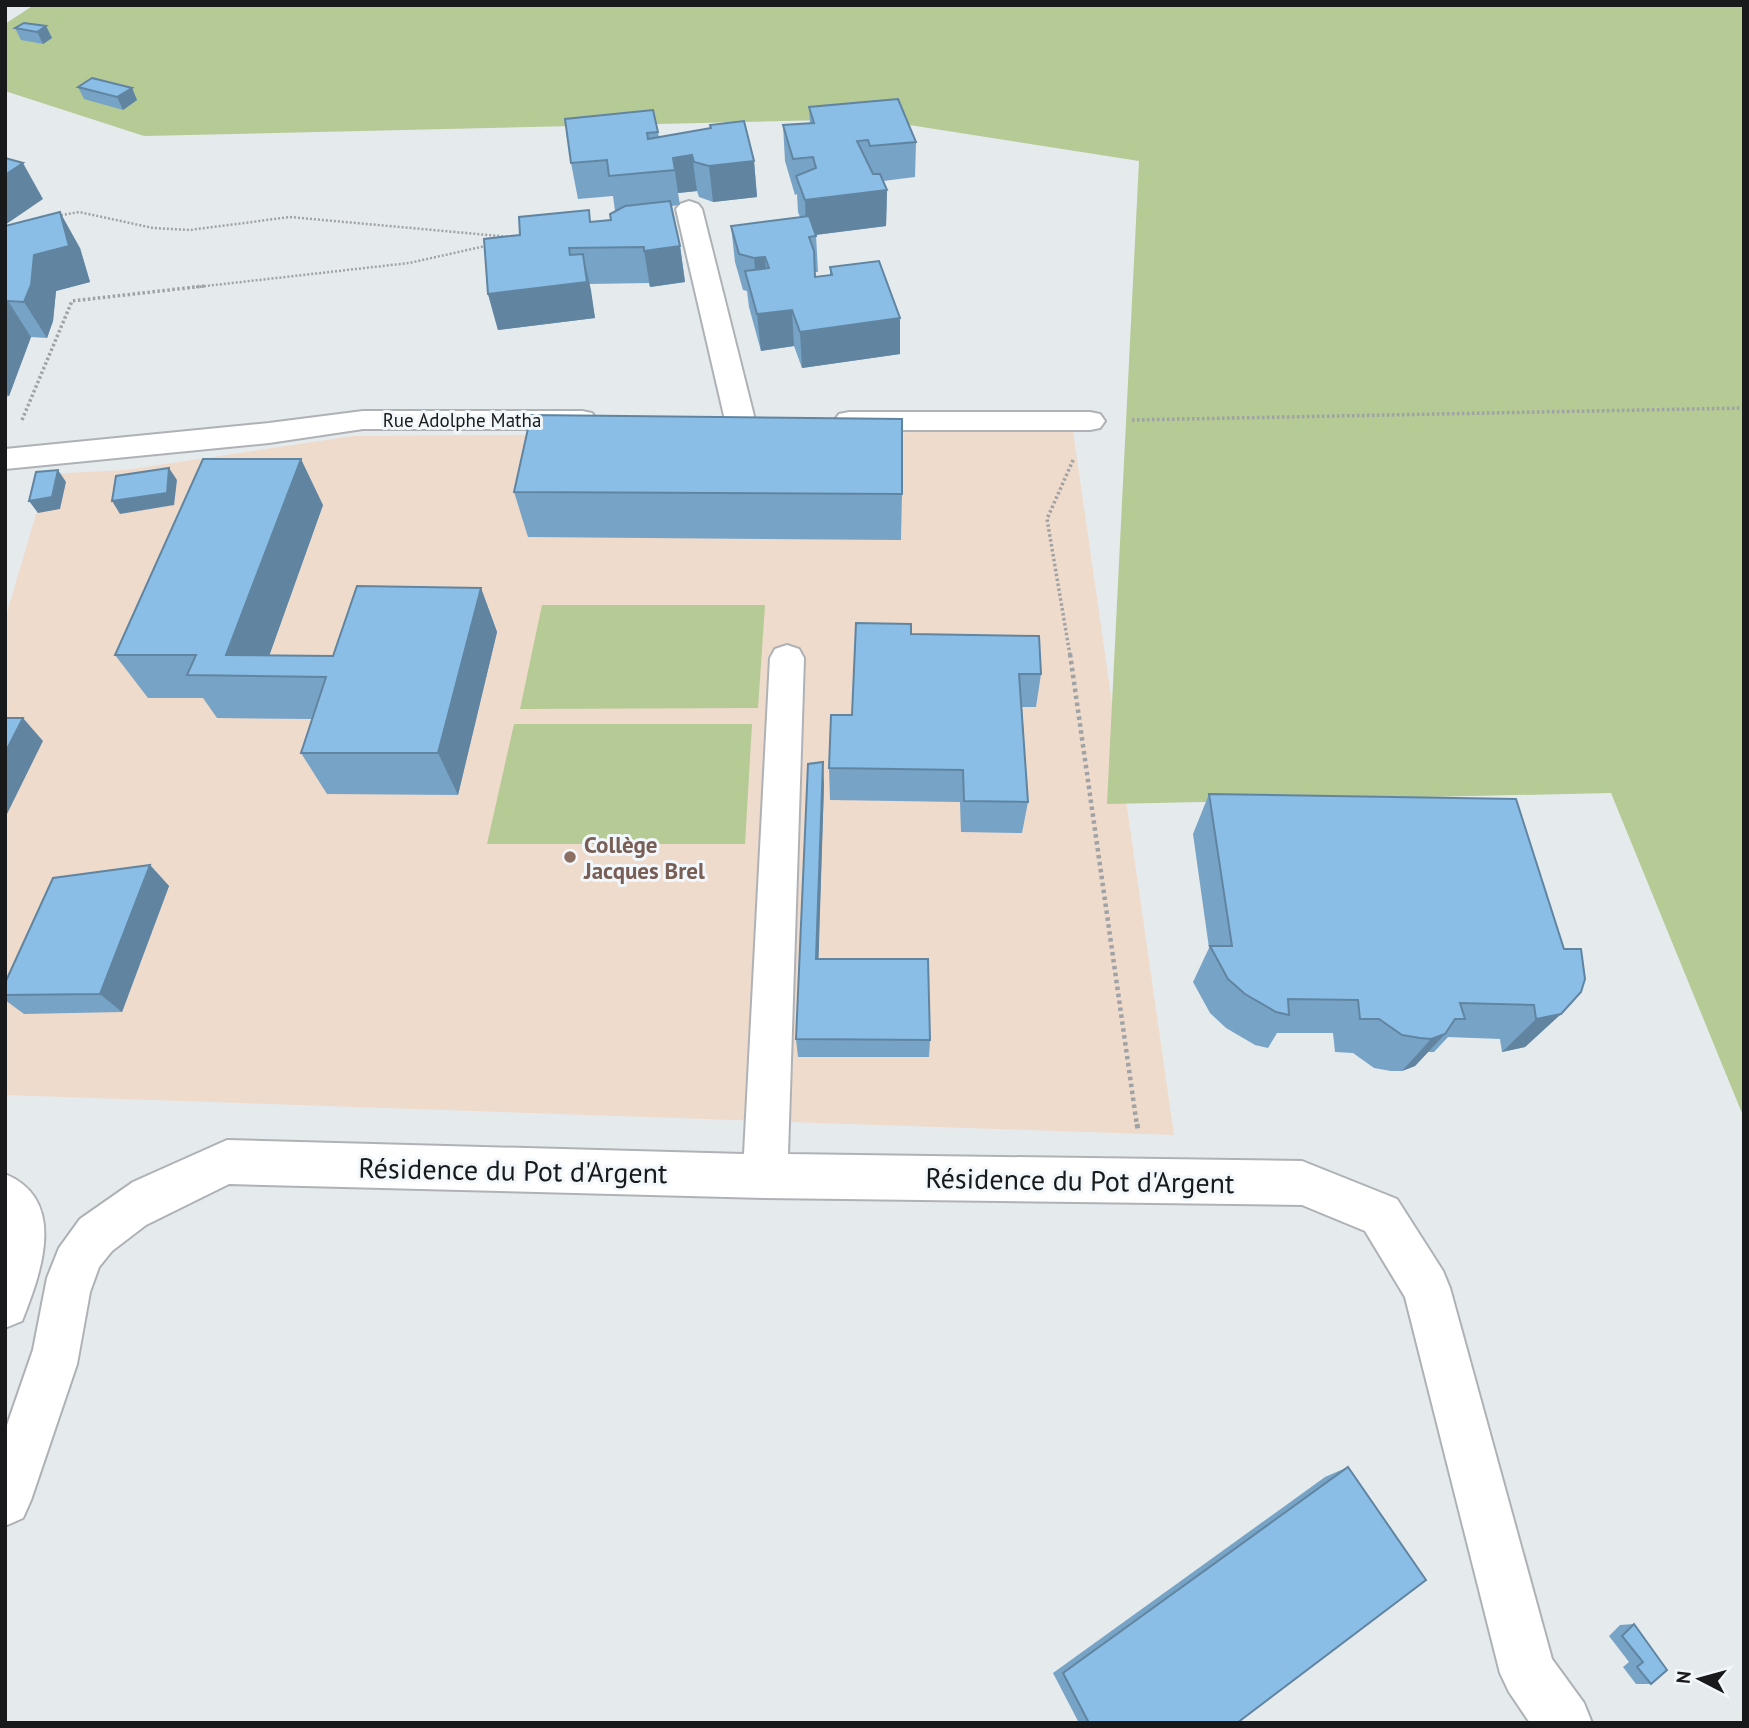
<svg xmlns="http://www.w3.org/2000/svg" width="1749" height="1728" font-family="'PT Sans',sans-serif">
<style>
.education{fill:#efdbcc}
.green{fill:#b5ca95}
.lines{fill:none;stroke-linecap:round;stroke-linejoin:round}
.minor-casing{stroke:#aeb2b6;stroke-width:4}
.path-far3{stroke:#9fa3a6;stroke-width:2.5;stroke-dasharray:2 2;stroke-linecap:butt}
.path-far2{stroke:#9fa3a6;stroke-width:3.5;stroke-dasharray:2.5 2.5;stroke-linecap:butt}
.path-far1{stroke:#9fa3a6;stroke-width:4.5;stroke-dasharray:3.5 3.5;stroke-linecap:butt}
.path{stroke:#9fa3a6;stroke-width:5;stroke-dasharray:4.5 4.5;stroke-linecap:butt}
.minor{fill:#fff;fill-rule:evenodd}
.wall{fill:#77a3c6}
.shaded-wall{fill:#6185a1}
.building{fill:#8abee6;stroke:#6185a1;stroke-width:2}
.education-dot{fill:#8d6e63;stroke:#f2f7fb;stroke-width:2.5}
.labels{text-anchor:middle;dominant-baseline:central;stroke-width:6;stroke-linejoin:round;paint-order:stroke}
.far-street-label{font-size:19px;fill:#17191a;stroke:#f2f7fb}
.education-label{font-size:23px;font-weight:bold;fill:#785e54;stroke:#f2f7fb;text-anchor:start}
.near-street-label{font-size:28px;fill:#17191a;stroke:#f2f7fb}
</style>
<rect width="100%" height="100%" fill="#e5eaed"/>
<path class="education" d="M1073,431L1174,1135L5,1095V619L48,474L125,470L353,436Z"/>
<g class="green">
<path d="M34,5H1744V1118L1611,793L1107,804L1139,161L871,119L144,136L5,91V24Z"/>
<path d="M542,605H765L758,708L520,709Z"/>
<path d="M514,724H752L745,844H487Z"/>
</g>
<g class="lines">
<defs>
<g id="minor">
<path d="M689,201L698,204L702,209L755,420L750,427L740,429L730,427L725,420L676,209L680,204Z"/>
<path d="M363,411H582L592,413L597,420L592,427L582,429H363L269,443L5,469V449L269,423Z"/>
<path d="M849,412H1090L1100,414L1105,421L1100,428L1090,430H849L839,428L834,421L839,414Z"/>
<path d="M787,645L799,649L804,658L788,1154L1302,1161L1397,1199L1443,1271L1450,1288L1552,1659L1584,1703L1592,1723H1530L1509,1692L1500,1673L1405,1297L1365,1231L1302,1205L765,1198L229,1184L146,1225L112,1251L99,1267L90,1292L77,1364L31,1500L23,1518L5,1526V1431L33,1350L47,1278L59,1248L80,1219L133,1182L227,1140L744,1154L770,658L775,649Z"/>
<path d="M5,1174C68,1200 41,1273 22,1321L5,1328Z"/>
</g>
</defs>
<use href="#minor" class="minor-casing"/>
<g class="path-far3">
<path d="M57,216L79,212L153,228L190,230L290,217L510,237"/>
<path d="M188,288L409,263L490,245"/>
</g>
<g class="path-far2">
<path d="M22,420L72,301L204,286"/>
<path d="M1132,420L1744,408"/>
<path d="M1070,655L1047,519L1074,458"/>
</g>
<path class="path-far1" d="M1070,654L1137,1126"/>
<path class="path" d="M1137,1124L1138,1130"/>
<use href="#minor" class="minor"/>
</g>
<g class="wall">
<path d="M46,26L52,38L43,44L21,40L15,28Z"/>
<path d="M78,87L132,88L137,100L123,110L84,99Z"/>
<path d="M809,107L916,142L915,177L883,181L887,190L886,226L816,235L818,272H815V277L830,275V267L900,318V354L802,368L794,346L761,351L749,307L747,291L743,290L735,262L731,226L800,217L798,212L797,194L795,195L785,161L783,125L810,123Z"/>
<path d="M653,110L659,137L711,128L710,125L754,161L757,197L713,202L699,197L697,191L678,193L680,205L672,206L680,246L685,282L650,287L649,283L589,284L595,318L498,330L488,294L591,222L611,220L615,211L613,196L578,199L571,163Z"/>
<path d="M5,226L80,248L90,282L56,291L53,321L47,338L31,337L9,396L5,397Z"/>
<path d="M514,492L902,494L901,540L528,537Z"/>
<path d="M323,505L269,656H333L481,588L497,632L458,795L327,794L301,753L312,719L217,718L203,698H148L115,655Z"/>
<path d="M911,634L1041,674L1036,707H1022L1028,802L1022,833L961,832L960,802L830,800L829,768L852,715Z"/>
<path d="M824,784L818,959L930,1040L929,1057H798L796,1039Z"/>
<path d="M1209,794L1561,1014L1525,1047L1502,1052L1500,1039L1448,1037L1434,1052H1428L1415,1066L1402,1071H1391L1374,1068L1353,1053L1335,1052L1333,1033H1277L1268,1048L1255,1045L1226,1028L1210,1013L1193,982L1209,948L1193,834Z"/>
<path d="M150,865L169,886L122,1012L24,1014L5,1000V983Z"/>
<path d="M1348,1467L1237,1723H1079L1053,1673L1325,1477Z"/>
<path d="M1634,1624L1651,1684H1636L1623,1667L1629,1662L1609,1636L1620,1625Z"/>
</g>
<g class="shaded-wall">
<path d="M46,26L52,38L43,44L37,32Z"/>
<path d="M132,88L137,100L123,110L117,97Z"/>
<path d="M692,155L697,191L678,193L673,158Z"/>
<path d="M754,161L757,197L713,202L709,166Z"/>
<path d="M23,163L43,199L5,225V167Z"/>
<path d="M887,190L886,226L806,236L805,200Z"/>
<path d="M60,212L80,248L90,282L56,291L53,321L47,338L24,302L34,255Z"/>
<path d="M680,246L685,282L650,287L644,251Z"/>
<path d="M569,248L577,284L583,254L591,290L595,318L498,330L488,294Z"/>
<path d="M765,257L768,293L757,294L754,258Z"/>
<path d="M8,301L31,337L9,396L5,391V309Z"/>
<path d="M792,310L794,346L761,351L757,314Z"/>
<path d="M900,318V354L802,368L800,332Z"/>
<path d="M301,459L323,505L262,676L226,655Z"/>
<path d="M169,468L177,480L174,505L120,514L112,501Z"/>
<path d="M58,470L66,482L60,509L38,513L29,501Z"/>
<path d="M481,588L497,632L458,795L438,753Z"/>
<path d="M23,718L43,741L6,816L5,753Z"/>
<path d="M823,762L824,784L818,977L816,959Z"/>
<path d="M150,865L169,886L122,1012L100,994Z"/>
<path d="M1561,1014L1525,1047L1502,1052L1536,1019Z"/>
<path d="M1445,1034L1415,1066L1402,1071L1431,1039Z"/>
</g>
<g class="building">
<path d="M24,23L46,26L37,32L15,28Z"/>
<path d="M92,78L132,88L117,97L78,87Z"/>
<path d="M898,99L916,142L870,146L868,140L857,141L873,174H880L887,190L805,200L796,176L816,168L813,157L793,159L783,125L814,123L809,107Z"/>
<path d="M653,110L658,132L647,133L648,139L711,128L710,125L744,121L754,161L709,166L694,162L692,155L673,158L675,170L609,176L607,160L571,163L565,119Z"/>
<path d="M5,158L23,163L5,175Z"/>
<path d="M670,201L680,246L644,251V247L569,248L570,255L583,254L587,282L488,294L484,239L520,235L519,217L589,210L590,222L611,220L610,214L625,206Z"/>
<path d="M60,212L69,246L34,255L31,285L24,302L8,301L5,309V226Z"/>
<path d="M809,216L816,236L809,237L814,251L815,277L832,275L830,267L879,261L900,318L800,332L792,310L757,314L745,271L769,268L765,257L754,258L739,254L731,226Z"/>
<path d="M531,415L902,419V494L514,492Z"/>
<path d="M203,459H301L226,655L333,656L357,586L481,588L438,753H301L326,677L187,675L196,655H115Z"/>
<path d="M169,468L167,493L112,501L116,476Z"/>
<path d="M58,470L52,497L29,501L36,472Z"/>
<path d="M856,623L911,624V634L1039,636L1041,674H1019L1028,802L964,801L963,770L829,768L831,715H852Z"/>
<path d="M5,718H23L5,753Z"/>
<path d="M823,762L816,959H928L930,1040L796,1039L808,764Z"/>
<path d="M1209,794L1516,799L1564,949H1581L1585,979L1581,992L1561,1014L1536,1019L1534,1005L1460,1003L1465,1019H1455L1445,1034L1431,1039L1420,1038L1402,1035L1379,1019H1360L1358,1000L1288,999L1289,1015L1276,1012L1245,994L1228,979L1210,946H1232Z"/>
<path d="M150,865L100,994L5,995V983L53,878Z"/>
<path d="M1348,1467L1426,1580L1237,1723H1089L1063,1673Z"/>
<path d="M1634,1624L1667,1670L1651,1684L1637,1667L1643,1662L1622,1636Z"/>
</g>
<circle class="education-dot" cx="570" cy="857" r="7"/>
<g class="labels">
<g class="far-street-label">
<text x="462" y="420">Rue Adolphe Matha</text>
</g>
<g class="education-label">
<text x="584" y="844">Collège<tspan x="584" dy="26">Jacques Brel</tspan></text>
</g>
<g class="near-street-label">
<text transform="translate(513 1170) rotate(1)">Résidence du Pot d'Argent</text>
<text transform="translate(1080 1180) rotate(1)">Résidence du Pot d'Argent</text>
</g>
</g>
<rect width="1749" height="1728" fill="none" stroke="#17191a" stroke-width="14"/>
<g transform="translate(1700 1679) rotate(276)" stroke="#f2f7fb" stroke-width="5" paint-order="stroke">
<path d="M0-5L12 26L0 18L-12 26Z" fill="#17191a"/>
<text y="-10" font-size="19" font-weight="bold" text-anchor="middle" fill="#17191a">N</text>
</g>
</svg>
